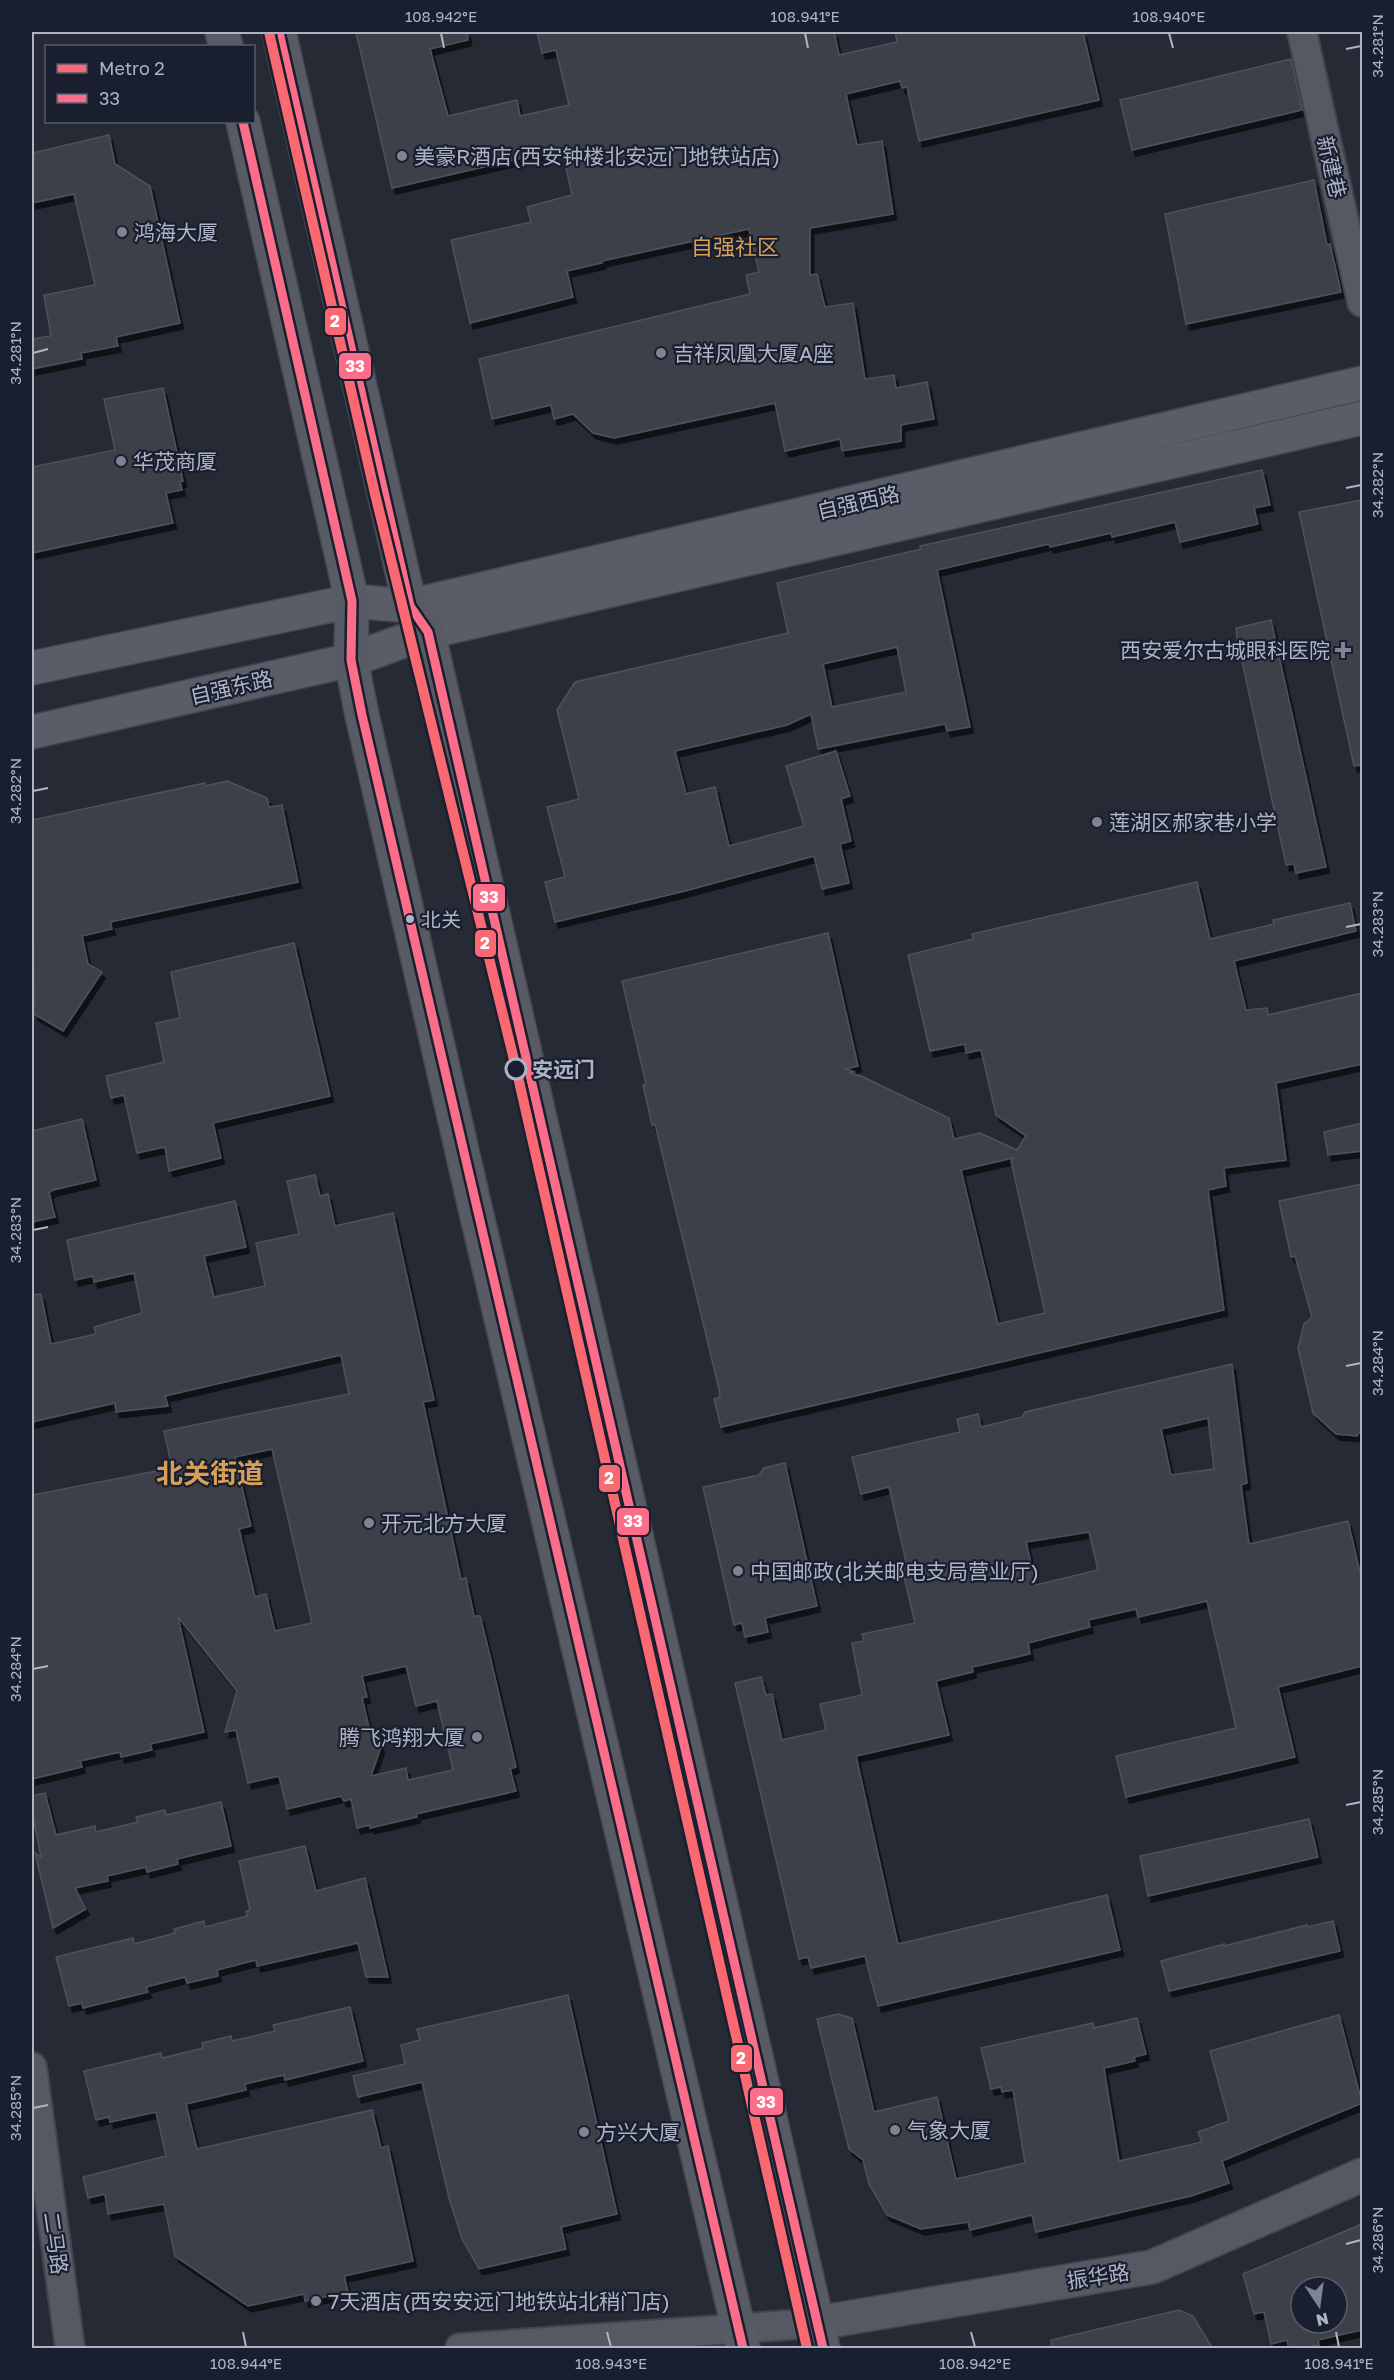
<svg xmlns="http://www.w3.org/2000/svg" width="1394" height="2380" font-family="'Golos Text','Noto Sans SC',sans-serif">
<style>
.building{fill:#3e414a;stroke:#4d515c;stroke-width:1.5;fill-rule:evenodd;filter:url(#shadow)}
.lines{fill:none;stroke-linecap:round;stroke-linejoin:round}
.minor-casing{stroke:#42454d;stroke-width:32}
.tertiary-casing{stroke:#42454d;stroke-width:36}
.secondary-casing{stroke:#42454d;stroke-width:36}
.primary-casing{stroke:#434751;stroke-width:36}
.minor{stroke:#565862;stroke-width:28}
.tertiary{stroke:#565862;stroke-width:33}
.secondary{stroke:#595d67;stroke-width:33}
.primary{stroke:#585b64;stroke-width:33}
.bus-1-casing{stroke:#191f2e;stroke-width:14}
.bus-1{stroke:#fb6d88;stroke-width:9}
.metro-1-casing{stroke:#191f2e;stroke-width:15}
.metro-1{stroke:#fa6972;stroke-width:10}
.ticks{fill:none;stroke:#aeb4c6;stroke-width:2}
.poi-dot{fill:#7e8493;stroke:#191f2e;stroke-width:2}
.bus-dot{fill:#aeb4c6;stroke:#191f2e;stroke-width:2}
.stop-dot{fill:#191f2e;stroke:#aeb4c6;stroke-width:3}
.labels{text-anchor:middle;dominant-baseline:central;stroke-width:4.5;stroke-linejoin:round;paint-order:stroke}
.bus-label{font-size:20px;fill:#aeb4c6;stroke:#191f2e;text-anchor:start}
.poi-label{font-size:21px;fill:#aeb4c6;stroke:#191f2e;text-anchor:start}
.street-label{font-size:21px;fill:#aeb4c6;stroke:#191f2e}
.stop-label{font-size:21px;font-weight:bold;fill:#aeb4c6;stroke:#191f2e;text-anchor:start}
.neighbourhood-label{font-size:22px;fill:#d89f57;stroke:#191f2e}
.district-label{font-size:27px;font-weight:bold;fill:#d89f57;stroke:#191f2e}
.line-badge{stroke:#191f2e;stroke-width:2}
.badge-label{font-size:16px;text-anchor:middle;font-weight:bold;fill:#fff}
.neatline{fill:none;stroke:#aeb4c6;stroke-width:2}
.ticks-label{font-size:15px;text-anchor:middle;fill:#aeb4c6}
</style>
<defs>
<filter id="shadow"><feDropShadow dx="3.5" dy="6" stdDeviation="0" flood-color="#0009"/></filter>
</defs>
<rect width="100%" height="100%" fill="#262a34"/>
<g class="building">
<path d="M356,32H467L468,40L430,49L448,116L517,100L520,116L569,105L556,50L542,53L537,32H834L839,55L897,42L895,32H1083L1099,100L919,141L907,87L902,88L900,81L846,94L857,145L882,141L893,214L810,228V275L817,274L825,307L853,303L865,379L894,375L896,388L927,382L934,419L901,425V441L842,451L840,439L785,451L775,403L614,438L593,433L573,414L554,419L551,405L492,419L479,359L750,294L746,275L759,272L749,229L602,261V263L567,271L573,297L470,323L451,240L531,222L527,207L572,195L562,149L392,188Z"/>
<path d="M1291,59L1302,110L1132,150L1120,100Z"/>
<path d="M109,135L115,164L150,186L180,323L116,337L118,346L81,353L82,359L32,369V339L51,336L44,295L95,285L74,194L32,203V153Z"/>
<path d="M1314,180L1327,245L1330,244L1341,292L1186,324L1165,214Z"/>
<path d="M163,388L183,481L180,482L182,490L166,493L173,523L32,553V467L115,450L104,399Z"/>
<path d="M1262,470L1270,505L1254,508L1258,524L1180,542L1175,522L1112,537L1111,533L1050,547L1049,544L937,570L970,727L947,731L945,724L818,749L811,714L787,725L675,751L686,794L715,787L729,846L804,826L786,766L836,751L850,796L841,799L851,841L840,844L849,883L822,889L814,856L685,891L555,922L545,882L565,877L547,807L579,799L557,710L575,682L788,633L777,583L921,549L920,546ZM897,647L906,692L832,707L823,664Z"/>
<path d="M1362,500V765L1354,766L1299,512Z"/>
<path d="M1271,620L1326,867L1296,873L1294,864L1286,865L1237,638L1236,628Z"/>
<path d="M227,781L267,798L269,807L282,805L298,882L110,922L112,929L82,936L88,964L102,972L63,1031L34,1014L32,820L205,783V786Z"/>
<path d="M1197,882L1210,939L1274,924L1273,920L1350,903L1356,931L1234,961L1246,1010L1267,1008L1268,1015L1362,993V1064L1276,1083L1286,1160L1224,1168L1226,1186L1208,1190L1224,1310L721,1427L714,1399L720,1397L719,1389L655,1124L652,1125L643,1085L646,1084L622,981L828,933L858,1066L846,1069L854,1072L849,1073L861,1076L949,1118L954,1139L980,1133L1017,1150L1026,1136L996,1115L981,1050L966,1053L965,1044L930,1051L908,955L973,939L972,934ZM1013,1158L1011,1161L1045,1313L998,1324L961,1170Z"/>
<path d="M294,943L330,1096L213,1123L221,1158L169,1171L165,1147L137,1153L124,1095L111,1098L106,1076L164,1062L156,1023L180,1018L171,972Z"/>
<path d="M82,1119L96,1180L53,1190L49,1193L55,1217L32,1222V1131Z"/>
<path d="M1362,1123V1151L1328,1155L1324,1132Z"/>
<path d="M315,1175L320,1196L328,1194L335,1226L393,1213L434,1400L423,1402L461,1579L466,1578L474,1616H480L489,1652L516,1767L510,1769L516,1791L416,1814L417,1817L370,1828V1825L357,1828L351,1799L344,1801L341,1796L287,1809L279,1776L248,1783L236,1730L225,1732L237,1691L178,1617L204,1732L150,1744L152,1750L121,1757L120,1752L80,1761L82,1767L32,1779V1495L172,1468L164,1431L349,1394L341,1355L165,1396L168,1406L116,1412L115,1403L32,1422V1295L41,1294L51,1344L96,1334L94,1327L142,1313L134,1273L94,1282L93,1276L75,1280L67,1240L235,1201L246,1247L204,1256L214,1297L265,1286L256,1243L299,1234L287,1181ZM272,1449L312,1623L275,1631L266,1594L255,1597L239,1529L251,1526L235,1457ZM406,1666L416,1706L437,1701L453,1770L408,1780L406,1768L371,1776L381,1747L376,1735L371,1736L362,1698L367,1697L362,1676Z"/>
<path d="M1362,1184V1428L1357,1436L1336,1434L1313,1413L1298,1348L1304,1324L1312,1317L1295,1256L1291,1257L1279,1201Z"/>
<path d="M1232,1364L1247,1483L1241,1485L1249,1544L1348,1521L1362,1581V1666L1278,1687L1295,1757L1126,1797L1116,1756L1236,1728L1207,1601L1138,1617L1136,1609L1088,1620L1090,1627L1028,1643L1030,1654L972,1667L973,1672L936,1681L949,1735L856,1756L898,1944L1107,1895L1120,1950L878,2006L865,1956L811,1968L808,1957L799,1959L735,1683L761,1677L766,1695L772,1694L782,1740L826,1730L820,1704L862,1695L852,1643L864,1641L862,1634L915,1623L901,1564L906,1562L889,1487L861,1494L852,1457L960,1432L957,1419L978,1414L981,1427L1022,1417L1025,1412ZM1208,1418L1214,1469L1171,1475L1161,1429ZM1089,1532L1098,1570L1036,1585L1026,1542Z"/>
<path d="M785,1463L817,1606L765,1618L768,1632L745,1637L742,1623L734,1625L703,1487L759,1475L764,1468Z"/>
<path d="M45,1793L56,1835L95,1826L96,1832L138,1822L136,1817L165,1810L166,1815L221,1802L231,1846L177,1859L178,1864L147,1872L146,1867L107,1876L108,1881L75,1888L86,1909L53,1928L35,1853L41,1857L32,1811V1796Z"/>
<path d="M1309,1819L1318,1857L1148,1896L1140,1856Z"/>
<path d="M305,1846L316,1891L365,1878L388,1977H366L358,1943L257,1966L256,1960L217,1970L218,1976L187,1983L185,1977L146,1987L148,1992L83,2008L82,2003L69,2006L56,1957L133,1938L134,1944L175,1933L174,1929L204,1921L205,1927L247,1916L246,1911L250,1910L239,1861Z"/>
<path d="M1333,1921L1340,1951L1169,1991L1161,1961L1224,1944V1946L1307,1925L1308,1927Z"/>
<path d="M568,1995L617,2214L561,2227L566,2249L479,2269L462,2239L449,2198L422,2082L358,2097L353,2076L405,2064L401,2045L420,2040L417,2029Z"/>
<path d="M350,2007L363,2061L285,2080L284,2075L245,2084L246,2090L186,2104L197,2149L372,2110L381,2148L388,2146L413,2261L344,2276L348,2292L305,2301L304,2294L248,2306L175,2256L164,2204L108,2214L105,2194L88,2198L83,2177L166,2156L156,2112L110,2122L109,2117L96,2120L84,2071L161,2053L162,2058L203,2048L202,2043L231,2036L232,2041L275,2031L273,2025Z"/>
<path d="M838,2014L852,2018L874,2112L937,2097L956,2179L1025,2163L1013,2090L1002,2092L1001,2087L991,2089L981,2048L1093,2023L1094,2028L1137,2018L1146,2054L1134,2057L1135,2061L1104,2068L1119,2161L1202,2142L1198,2132L1229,2121L1210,2051L1339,2015L1362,2103L1222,2161L1229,2183L1191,2196L1036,2232L1032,2215L970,2230L968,2222L921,2229L887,2215L869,2184L863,2160L849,2149L817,2019Z"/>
<path d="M1362,2224V2330L1318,2340L1319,2345L1303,2349H1289L1287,2340L1271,2344L1264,2312L1254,2314L1243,2274ZM1301,2287H1337V2323H1301Z"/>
<path d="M1179,2310L1193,2316L1213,2349H1052L1051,2340Z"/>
</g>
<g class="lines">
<defs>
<g id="minor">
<path d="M1302,32L1362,302"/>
<path d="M32,2067L70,2348"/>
<path d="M460,2348L817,2323"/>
</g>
<path id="tertiary" d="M817,2323L1152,2267L1362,2175"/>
<g id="secondary">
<path d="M32,668L352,601L410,606L1362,383"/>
<path d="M32,732L351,660L428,632L1362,418"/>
</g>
<g id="primary">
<path d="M222,32L226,46"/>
<path d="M279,32L410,606L428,632L823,2348"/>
<path d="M243,122L352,601L351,660L362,715L473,1199L743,2348"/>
</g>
</defs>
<use href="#minor" class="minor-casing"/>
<use href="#tertiary" class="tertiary-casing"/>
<use href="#secondary" class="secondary-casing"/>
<use href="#primary" class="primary-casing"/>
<use href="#minor" class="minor"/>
<use href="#tertiary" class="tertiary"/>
<use href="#secondary" class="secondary"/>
<use href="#primary" class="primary"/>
<defs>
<g id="bus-1">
<path d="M279,32L410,606L428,632L823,2348"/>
<path d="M243,122L352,601L351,660L362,715L743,2348"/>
</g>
</defs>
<use href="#bus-1" class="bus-1-casing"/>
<use href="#bus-1" class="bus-1"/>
<defs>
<path id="metro-1" d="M269,32L375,494L516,1068L807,2348"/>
</defs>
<use href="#metro-1" class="metro-1-casing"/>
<use href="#metro-1" class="metro-1"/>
</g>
<path class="ticks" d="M441,33L444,48M805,33L808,48M1169,33L1173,48M1346,49L1361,46M33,353L48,349M1346,488L1361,485M33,791L48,788M1346,927L1361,924M33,1230L48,1227M1346,1366L1361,1363M33,1669L48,1666M1346,1805L1361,1802M33,2108L48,2105M1346,2244L1361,2240M243,2332L246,2347M607,2332L611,2347M971,2332L975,2347M1336,2332L1339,2347"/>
<g class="poi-dot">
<circle cx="402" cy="156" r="6"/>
<circle cx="122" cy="232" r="6"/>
<circle cx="661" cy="353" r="6"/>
<circle cx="121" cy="461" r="6"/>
<path d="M1340 641h6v6h6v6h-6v6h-6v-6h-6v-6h6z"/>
<circle cx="1097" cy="822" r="6"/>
<circle cx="369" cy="1523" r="6"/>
<circle cx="738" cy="1571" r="6"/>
<circle cx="477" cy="1737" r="6"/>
<circle cx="895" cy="2130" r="6"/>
<circle cx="584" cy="2132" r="6"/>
<circle cx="316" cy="2301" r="6"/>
</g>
<circle class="bus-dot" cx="410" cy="919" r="5"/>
<circle class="stop-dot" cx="516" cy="1069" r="10"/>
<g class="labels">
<g class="bus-label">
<text x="421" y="919">北关</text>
</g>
<g class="poi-label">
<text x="414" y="156">美豪R酒店(西安钟楼北安远门地铁站店)</text>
<text x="134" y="232">鸿海大厦</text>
<text x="673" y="353">吉祥凤凰大厦A座</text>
<text x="133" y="461">华茂商厦</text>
<text x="1330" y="650" text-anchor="end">西安爱尔古城眼科医院</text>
<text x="1109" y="822">莲湖区郝家巷小学</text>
<text x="381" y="1523">开元北方大厦</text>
<text x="750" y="1571">中国邮政(北关邮电支局营业厅)</text>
<text x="465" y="1737" text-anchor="end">腾飞鸿翔大厦</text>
<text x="907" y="2130">气象大厦</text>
<text x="596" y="2132">方兴大厦</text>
<text x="328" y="2301">7天酒店(西安安远门地铁站北稍门店)</text>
</g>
<g class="street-label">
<text transform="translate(1332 167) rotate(77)">新建巷</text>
<text transform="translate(858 502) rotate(-13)">自强西路</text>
<text transform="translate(231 687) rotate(-13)">自强东路</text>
<text transform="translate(56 2243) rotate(82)">二马路</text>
<text transform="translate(1098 2276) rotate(-9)">振华路</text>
</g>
<g class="stop-label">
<text x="532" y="1069">安远门</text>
</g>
<g class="neighbourhood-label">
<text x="735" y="246">自强社区</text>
</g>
<g class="district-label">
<text x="210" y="1473">北关街道</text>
</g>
</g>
<g class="line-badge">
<rect x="324" y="307" width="23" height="29" rx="6" fill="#fa6972"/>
<rect x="338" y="352" width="34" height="28" rx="6" fill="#fb6d88"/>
<rect x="472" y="883" width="34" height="29" rx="6" fill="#fb6d88"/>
<rect x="474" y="929" width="23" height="29" rx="6" fill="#fa6972"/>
<rect x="598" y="1464" width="23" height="29" rx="6" fill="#fa6972"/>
<rect x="616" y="1507" width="34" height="29" rx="6" fill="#fb6d88"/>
<rect x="730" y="2044" width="23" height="29" rx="6" fill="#fa6972"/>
<rect x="749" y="2087" width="35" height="29" rx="6" fill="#fb6d88"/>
</g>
<g class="badge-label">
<text x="335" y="327">2</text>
<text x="355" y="372">33</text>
<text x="489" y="903">33</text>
<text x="485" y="949">2</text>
<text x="609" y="1484">2</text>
<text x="633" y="1527">33</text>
<text x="741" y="2064">2</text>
<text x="766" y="2108">33</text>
</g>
<rect width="1394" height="2380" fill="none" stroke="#191f2e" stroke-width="66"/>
<rect x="45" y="45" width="210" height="78" fill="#191f2e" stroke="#555b6b" stroke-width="1.5"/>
<rect x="57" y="64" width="30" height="9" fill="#fa6972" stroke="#555b6b" stroke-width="1.5"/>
<text x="99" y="75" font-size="18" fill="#aeb4c6">Metro 2</text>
<rect x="57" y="94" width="30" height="9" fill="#fb6d88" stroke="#555b6b" stroke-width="1.5"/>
<text x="99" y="105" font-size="18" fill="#aeb4c6">33</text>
<g transform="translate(1319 2305) rotate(167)"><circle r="28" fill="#191f2e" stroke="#555b6b" stroke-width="1.5"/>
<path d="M0-4.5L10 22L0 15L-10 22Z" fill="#7e8493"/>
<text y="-9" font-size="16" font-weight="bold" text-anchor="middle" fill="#aeb4c6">N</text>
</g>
<rect x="33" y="33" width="1328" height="2314" class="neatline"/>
<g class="ticks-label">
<text x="441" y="22">108.942°E</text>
<text x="805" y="22">108.941°E</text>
<text x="1169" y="22">108.940°E</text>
<text transform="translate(1378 46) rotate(-90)" y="5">34.281°N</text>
<text transform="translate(16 353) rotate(-90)" y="5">34.281°N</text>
<text transform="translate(1378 485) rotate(-90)" y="5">34.282°N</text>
<text transform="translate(16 791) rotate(-90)" y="5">34.282°N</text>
<text transform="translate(1378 924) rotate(-90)" y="5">34.283°N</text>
<text transform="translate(16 1230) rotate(-90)" y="5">34.283°N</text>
<text transform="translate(1378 1363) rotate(-90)" y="5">34.284°N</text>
<text transform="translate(16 1669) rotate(-90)" y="5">34.284°N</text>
<text transform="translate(1378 1802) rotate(-90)" y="5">34.285°N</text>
<text transform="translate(16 2108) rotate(-90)" y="5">34.285°N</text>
<text transform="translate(1378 2240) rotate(-90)" y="5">34.286°N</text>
<text x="246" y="2369">108.944°E</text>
<text x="611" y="2369">108.943°E</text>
<text x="975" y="2369">108.942°E</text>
<text x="1339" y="2369">108.941°E</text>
</g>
</svg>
